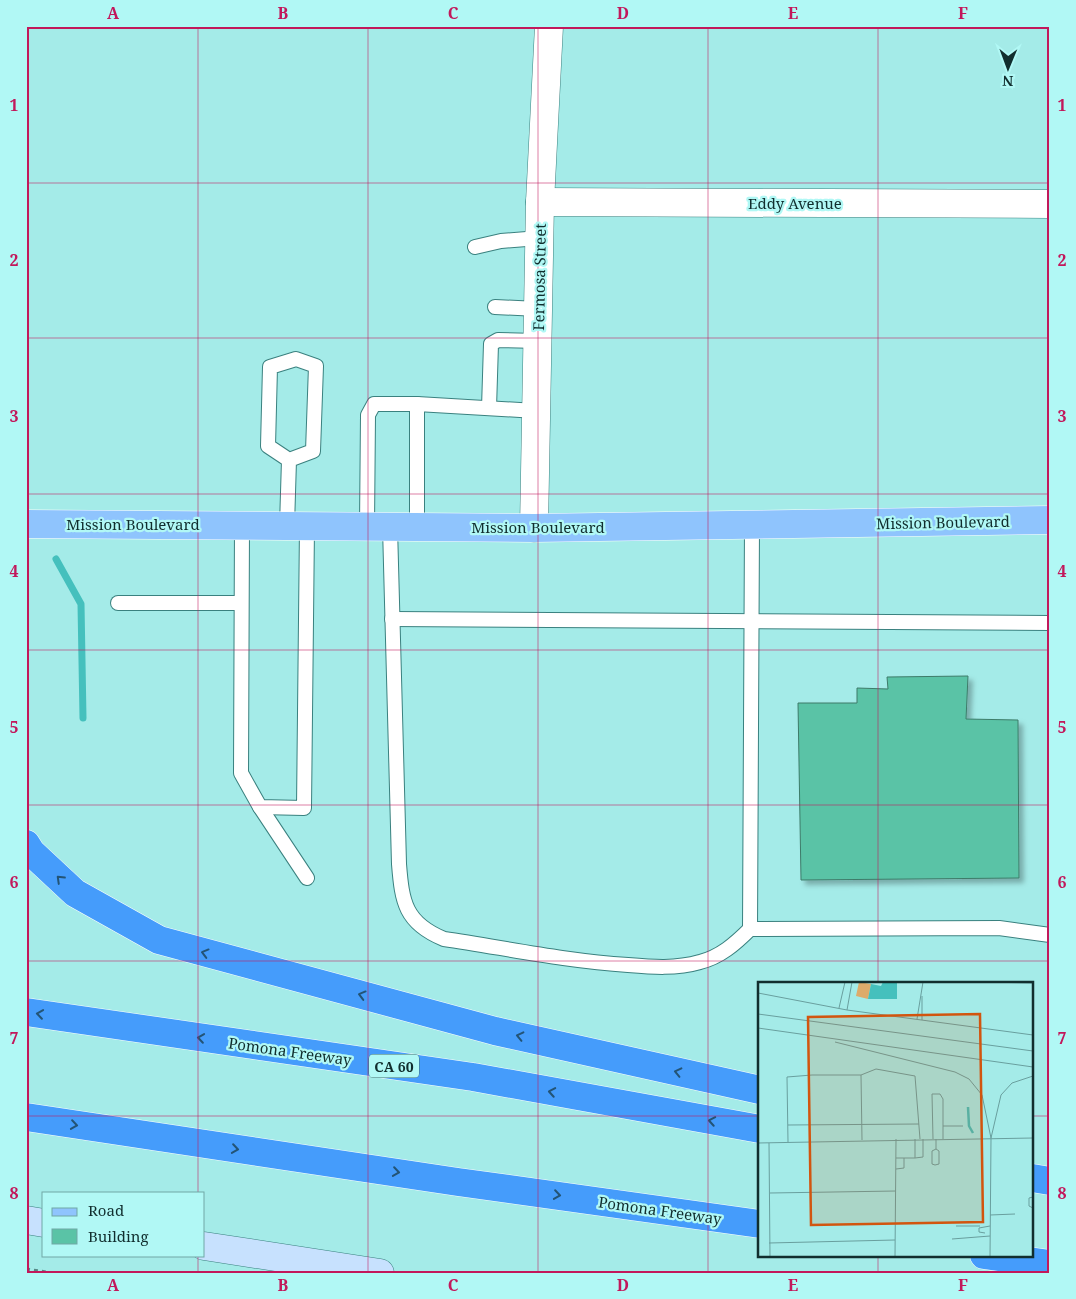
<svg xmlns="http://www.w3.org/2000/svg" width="1076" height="1299" font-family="'Noto Serif',serif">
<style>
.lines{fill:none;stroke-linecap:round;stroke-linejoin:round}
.stream{stroke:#45c0bd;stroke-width:7}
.building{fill:#5ac3a6;stroke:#3d7b69;filter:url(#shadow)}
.lane-casing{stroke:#3a817f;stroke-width:16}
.street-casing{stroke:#3a817f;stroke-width:29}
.secondary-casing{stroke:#3a817f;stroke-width:29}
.primary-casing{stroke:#fff;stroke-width:29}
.highway-casing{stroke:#fff;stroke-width:29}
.path{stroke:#568785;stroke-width:3;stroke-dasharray:4 4;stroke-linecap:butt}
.lane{stroke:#fff;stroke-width:14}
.street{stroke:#fff;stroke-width:28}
.secondary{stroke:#c7e1fe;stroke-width:28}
.primary{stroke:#8fc4fd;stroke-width:28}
.highway{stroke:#459cfb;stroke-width:28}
.oneway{stroke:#235476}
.grid{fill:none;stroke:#c2185b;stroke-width:1;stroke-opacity:0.55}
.labels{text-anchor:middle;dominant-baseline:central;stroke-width:4.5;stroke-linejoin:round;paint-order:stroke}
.shield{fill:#b1f8f5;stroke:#416b6a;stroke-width:1}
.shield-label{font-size:14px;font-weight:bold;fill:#112e2e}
.street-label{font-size:15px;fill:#112e2e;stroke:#b1f8f5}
.inset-river{fill:none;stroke:#45c0bd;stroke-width:2.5}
.inset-road{fill:none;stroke:#699f9e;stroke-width:1}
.view{fill:#d2550f;fill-opacity:0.15;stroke:#d2550f;stroke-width:2.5}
.inset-edge{fill:none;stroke:#112e2e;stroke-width:2.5}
.neatline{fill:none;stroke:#c2185b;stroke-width:2}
.grid-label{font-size:16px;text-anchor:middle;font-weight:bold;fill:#c2185b}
</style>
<defs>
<filter id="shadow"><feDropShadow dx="4.5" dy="4.5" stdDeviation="2.5" flood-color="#0004"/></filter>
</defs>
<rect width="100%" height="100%" fill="#a4ebe8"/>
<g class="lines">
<path class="stream" d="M56,559L81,604L83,718"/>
</g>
<path class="building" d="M968,676L966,719L1018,720L1019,878L801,880L798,703H857V688L888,689L887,677Z"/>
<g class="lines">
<defs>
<g id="lane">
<path d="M475,247L501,241L539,238"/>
<path d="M495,307L538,309"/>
<path d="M489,408L491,344L498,340L538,341"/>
<path d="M242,525L241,773L260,807L304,808L307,526"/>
<path d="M752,525L750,929L999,928L1050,935"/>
<path d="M287,526L289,460L313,451L316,366L296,359L270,367L268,446L289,460"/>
<path d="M367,527L368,415L374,404H417"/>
<path d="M390,527L399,864C402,902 405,923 444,939C505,948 566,961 628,965C652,967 676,969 700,962C720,957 735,944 750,929"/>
<path d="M417,527V404L536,411"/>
<path d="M118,603H241"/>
<path d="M392,619L1050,623"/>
<path d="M260,807L307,878"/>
</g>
<g id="street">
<path d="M540,202L1050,204"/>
<path d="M534,528L540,202L549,26"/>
</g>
<g id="secondary">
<path d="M26,1220L44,1223"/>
<path d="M204,1246L380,1273"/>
</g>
<path id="primary" d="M26,524L534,528L1050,520"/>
<g id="highway">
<path d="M26,844L31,852L75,893L159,940L495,1031L760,1090"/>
<path d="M26,1012L473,1077L760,1129"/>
<path d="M26,1117L458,1182L760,1224"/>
<path d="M1032,1178L1050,1181"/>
<path d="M984,1255L1050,1264"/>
</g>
</defs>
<use href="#lane" class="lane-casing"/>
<use href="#street" class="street-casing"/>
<use href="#secondary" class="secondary-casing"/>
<use href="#primary" class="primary-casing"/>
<use href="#highway" class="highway-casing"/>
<path class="path" d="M26,1269L53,1273"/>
<use href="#lane" class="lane"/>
<use href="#street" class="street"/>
<use href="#secondary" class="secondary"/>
<use href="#primary" class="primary"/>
<use href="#highway" class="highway"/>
</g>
<defs><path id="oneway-chevron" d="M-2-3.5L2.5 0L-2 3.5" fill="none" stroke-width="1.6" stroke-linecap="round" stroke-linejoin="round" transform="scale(1.25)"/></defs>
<g class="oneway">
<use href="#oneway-chevron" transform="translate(60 879) rotate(-136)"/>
<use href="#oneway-chevron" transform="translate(205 953) rotate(-165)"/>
<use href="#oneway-chevron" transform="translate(362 995) rotate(-165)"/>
<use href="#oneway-chevron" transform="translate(40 1014) rotate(-172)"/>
<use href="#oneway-chevron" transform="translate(520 1036) rotate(-167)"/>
<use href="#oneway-chevron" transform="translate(201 1038) rotate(-172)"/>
<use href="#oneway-chevron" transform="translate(678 1072) rotate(-167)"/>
<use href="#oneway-chevron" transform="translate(552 1092) rotate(-170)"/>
<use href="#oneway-chevron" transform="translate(712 1121) rotate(-170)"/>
<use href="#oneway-chevron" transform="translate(74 1125) rotate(8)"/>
<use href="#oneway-chevron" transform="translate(235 1149) rotate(8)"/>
<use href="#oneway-chevron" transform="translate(396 1172) rotate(8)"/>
<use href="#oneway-chevron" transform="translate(557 1195) rotate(8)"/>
</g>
<path class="grid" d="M198,26V1193M368,26V1273M538,26V1273M708,26V1273M878,26V983M26,183H1050M26,338H1050M26,494H1050M26,650H1050M26,805H1050M26,961H1050M26,1116H760M1032,1116H1050M198,1255V1273M878,1255V1273"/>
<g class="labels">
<rect class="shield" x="369" y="1054.5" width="50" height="23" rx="4"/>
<g class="shield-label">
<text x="394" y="1066">CA 60</text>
</g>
<g class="street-label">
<text x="795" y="203">Eddy Avenue</text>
<text transform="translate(539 277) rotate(-89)">Fermosa Street</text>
<text transform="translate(943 522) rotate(-1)">Mission Boulevard</text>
<text x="133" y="524">Mission Boulevard</text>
<text x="538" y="527">Mission Boulevard</text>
<text transform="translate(290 1051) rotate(8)">Pomona Freeway</text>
<text transform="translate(660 1210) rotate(8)">Pomona Freeway</text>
</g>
</g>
<g transform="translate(758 982)">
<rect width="275" height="275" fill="#a4ebe8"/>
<path d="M101,0L113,2L110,17L98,14Z" fill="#ddab6b"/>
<path d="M125,0H139V17H110L113,2L123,4Z" fill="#45c0bd"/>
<path class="inset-river" d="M210,125L211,144L215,151"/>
<path class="inset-road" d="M226,0L275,1M0,11L89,28L275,53M81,26L87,0M89,28L94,0M0,32L275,69M159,37L165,0M164,38V14M0,46L275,85M77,60L197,90L211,97L224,113L233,156M103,93L118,87L157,94L162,157M30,143L161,142M185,144H205M233,156L243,113L254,101L275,94M175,157L174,112H182L185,117V157M30,160L29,95L54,93H103L104,158M0,161L275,156M11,161L12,275M178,167L181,169V182L177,183L174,182V169L178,167V157M138,176H157V157M157,176L165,175V157M138,187L146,186V176M12,211L138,209M275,215L271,216V224L275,226M232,233L257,232M198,244H222M227,251L221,250V246L232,244M194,257L232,254M11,261L137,258M137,275L138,157M232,275L233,156"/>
<path class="view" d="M222,32L225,240L53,243L50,35Z"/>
<rect width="275" height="275" class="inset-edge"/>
</g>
<rect width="1076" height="1299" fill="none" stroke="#b1f8f5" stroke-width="55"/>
<rect x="42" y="1192" width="162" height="65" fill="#b1f8f5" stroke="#71a7a5"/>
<rect x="52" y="1208" width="25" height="8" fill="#8fc4fd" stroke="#71a7a5"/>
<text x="88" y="1216" font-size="15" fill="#112e2e">Road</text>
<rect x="52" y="1229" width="25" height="15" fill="#5ac3a6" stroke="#71a7a5"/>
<text x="88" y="1242" font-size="15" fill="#112e2e">Building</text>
<g transform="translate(1008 68) rotate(181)" stroke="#b1f8f5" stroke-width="4" paint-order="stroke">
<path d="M0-4L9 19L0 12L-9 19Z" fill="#112e2e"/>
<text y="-8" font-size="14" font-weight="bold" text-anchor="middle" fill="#112e2e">N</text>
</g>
<rect x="28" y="28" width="1020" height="1244" class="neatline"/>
<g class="grid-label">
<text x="113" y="19">A</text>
<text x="283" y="19">B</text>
<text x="453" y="19">C</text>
<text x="623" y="19">D</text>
<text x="793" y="19">E</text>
<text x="963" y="19">F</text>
<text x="14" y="111">1</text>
<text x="1062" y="111">1</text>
<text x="14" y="266">2</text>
<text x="1062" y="266">2</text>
<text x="14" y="422">3</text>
<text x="1062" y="422">3</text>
<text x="14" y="577">4</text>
<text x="1062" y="577">4</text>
<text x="14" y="733">5</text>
<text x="1062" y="733">5</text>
<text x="14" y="888">6</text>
<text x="1062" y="888">6</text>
<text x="14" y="1044">7</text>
<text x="1062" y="1044">7</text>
<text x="14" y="1199">8</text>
<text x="1062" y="1199">8</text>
<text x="113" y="1291">A</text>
<text x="283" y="1291">B</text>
<text x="453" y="1291">C</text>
<text x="623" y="1291">D</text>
<text x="793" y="1291">E</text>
<text x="963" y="1291">F</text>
</g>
</svg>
